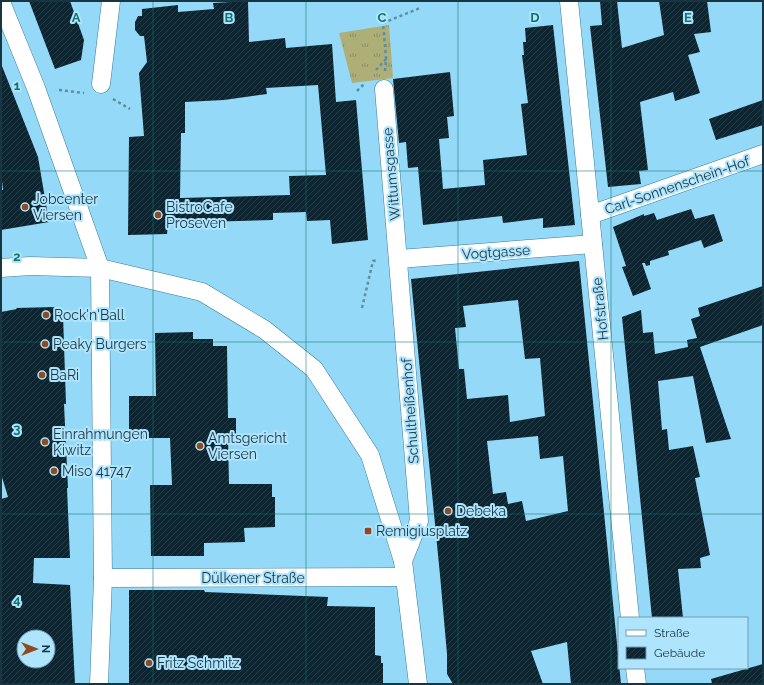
<svg xmlns="http://www.w3.org/2000/svg" width="764" height="685" font-family="Raleway,sans-serif">
<style>
.grass{fill:url(#grass-tufts)}
.building{fill:url(#building-hatch);fill-rule:evenodd}
.lines{fill:none;stroke-linecap:round;stroke-linejoin:round}
.minor-casing{stroke:#397c99;stroke-width:19}
.path{stroke:#5c8ea4;stroke-width:2.5;stroke-dasharray:3 3;stroke-linecap:butt}
.minor{stroke:#fff;stroke-width:18}
.grid{fill:none;stroke:#0f766e;stroke-width:1;stroke-opacity:0.55}
.poi-dot{fill:#8f4a21;stroke:#afe4fd;stroke-width:1.5}
.labels{text-anchor:middle;dominant-baseline:central;stroke-width:4;stroke-linejoin:round;paint-order:stroke}
.street-label{font-size:14px;fill:#193541;stroke:#afe4fd}
.poi-label{font-size:14px;fill:#193541;stroke:#afe4fd;text-anchor:start}
.grid-label{font-size:13px;text-anchor:middle;font-weight:bold;fill:#0f766e;stroke:#afe4fd;stroke-width:4;stroke-linejoin:round;paint-order:stroke}
</style>
<defs>
<pattern id="grass-tufts" width="24" height="20" patternUnits="userSpaceOnUse"><rect width="24" height="20" fill="#aeaf77"/><path d="M3 7l-1-3M5 7V3M7 7l1-3M15 17l-1-3M17 17v-4M19 17l1-3" fill="none" stroke="#8d8f63"/></pattern>
<pattern id="building-hatch" width="6" height="6" patternUnits="userSpaceOnUse"><rect width="6" height="6" fill="#0d2530"/><path d="M-1 1l2-2M0 6l6-6M5 7l2-2" fill="none" stroke="#273d46"/></pattern>
</defs>
<rect width="100%" height="100%" fill="#95d9f8"/>
<path class="grass" d="M389,25L393,78L352,83L339,33Z"/>
<g class="building">
<path d="M29,1H70L84,40L81,60L55,69Z"/>
<path d="M248,1L249,42L285,38L286,48L332,44L336,102L356,100L368,240L332,244L330,220L307,221L306,212L273,213V220L168,223L167,234L128,235L129,137L144,136L139,73L147,62L144,36H140L135,30V22L138,16H142V9L178,5V12L214,9L213,3ZM318,85L326,175L289,176L290,195L180,198L181,133H185V102L224,100L267,94L266,88Z"/>
<path d="M600,1H617L622,48L664,35L659,1H707L711,32L694,34L700,52L688,55L700,93L675,101L673,92L640,102L648,170L639,171L641,184L608,187L590,26L602,25Z"/>
<path d="M553,25L575,225L543,228V218L503,223L502,216L423,225L418,167L408,168L406,142L399,143L393,79L450,72L454,116L447,117L449,138L439,139L443,189L485,185L483,160L527,155L521,104L528,103L522,55H524L523,42H526L525,28Z"/>
<path d="M1,66H2L38,157L49,222L1,230V190H3L1,172Z"/>
<path d="M763,100V125L716,140L709,119Z"/>
<path d="M691,209L695,219L714,214L723,241L704,248L701,240L668,251L669,255L650,261V265L646,266L645,263H642L651,289L633,296L622,267L626,266L613,227L644,214V216L654,213L657,220Z"/>
<path d="M579,261L621,684H571L567,642L531,651L543,684H453L447,674V654L440,575L411,279ZM518,300L525,359L540,358L545,416L510,422L508,395L467,399L464,369H459L455,328L466,327L463,306ZM538,436L540,459L563,456L568,511L526,521L522,501L508,504L506,492L493,494L487,441Z"/>
<path d="M763,286V325L700,347L731,439L706,443L693,376L658,381L662,430L667,429L669,450L693,446L700,477L695,478L710,555L700,558L701,568L678,569L683,618H652L622,317L641,310L643,333L653,332L655,354L688,347L687,340L697,338L691,319L700,316L698,308Z"/>
<path d="M55,307L63,315L66,404H64L68,488H67L70,558H34L33,583L70,585L75,684H1V499L8,497L1,474V312L17,309L16,308ZM24,637H48V661H24Z"/>
<path d="M193,332V339H213V346H227L228,418H236V437H228L229,484H272V497H275V527L244,528L245,542L204,543V556H151L150,485H172L170,438H129V396H156L155,333Z"/>
<path d="M129,590H204L205,592L328,597L327,606L375,607V655L381,656V663H383V684H129Z"/>
<path d="M763,664V684H712L711,679Z"/>
</g>
<g class="lines">
<defs>
<g id="minor">
<path d="M569,1L630,618"/>
<path d="M1,2L36,88L100,268L103,578L99,684"/>
<path d="M101,84L111,1"/>
<path d="M384,89L419,521L403,561"/>
<path d="M590,215L763,154"/>
<path d="M399,259L593,244"/>
<path d="M1,268L30,266L100,268L202,292L265,330L314,369L370,455L403,561L418,684"/>
<path d="M103,578L404,577"/>
<path d="M635,668L637,684"/>
</g>
</defs>
<use href="#minor" class="minor-casing"/>
<g class="path">
<path d="M376,70L386,59"/>
<path d="M385,71L386,58L383,23L420,8"/>
<path d="M59,90L84,93"/>
<path d="M357,91L365,83"/>
<path d="M113,99L130,109"/>
<path d="M362,308L373,261L378,260"/>
</g>
<use href="#minor" class="minor"/>
</g>
<path class="grid" d="M153,1V684M306,1V684M458,1V684M611,1V684M1,171H763M1,342H763M1,514H763"/>
<g class="poi-dot">
<circle cx="25" cy="207" r="4"/>
<circle cx="158" cy="215" r="4"/>
<circle cx="46" cy="315" r="4"/>
<circle cx="45" cy="344" r="4"/>
<circle cx="42" cy="375" r="4"/>
<circle cx="45" cy="442" r="4"/>
<circle cx="200" cy="446" r="4"/>
<circle cx="54" cy="471" r="4"/>
<circle cx="448" cy="511" r="4"/>
<rect x="364" y="527" width="8" height="8" rx="2"/>
<circle cx="149" cy="663" r="4"/>
</g>
<g class="labels">
<g class="street-label">
<text transform="translate(391 174) rotate(-95)">Wittumsgasse</text>
<text transform="translate(677 185) rotate(-19)">Carl-Sonnenschein-Hof</text>
<text transform="translate(496 252) rotate(-4)">Vogtgasse</text>
<text transform="translate(600 309) rotate(-96)">Hofstraße</text>
<text transform="translate(410 411) rotate(-94)">Schultheißenhof</text>
<text x="253" y="578">Dülkener Straße</text>
</g>
<g class="poi-label">
<text x="33" y="199">Jobcenter<tspan x="33" dy="16">Viersen</tspan></text>
<text x="166" y="207">BistroCafe<tspan x="166" dy="16">Proseven</tspan></text>
<text x="54" y="315">Rock'n'Ball</text>
<text x="53" y="344">Peaky Burgers</text>
<text x="50" y="375">BaRi</text>
<text x="53" y="434">Einrahmungen<tspan x="53" dy="16">Kiwitz</tspan></text>
<text x="208" y="438">Amtsgericht<tspan x="208" dy="16">Viersen</tspan></text>
<text x="62" y="471">Miso 41747</text>
<text x="456" y="511">Debeka</text>
<text x="376" y="531">Remigiusplatz</text>
<text x="157" y="663">Fritz Schmitz</text>
</g>
</g>
<g class="grid-label">
<text x="76" y="22">A</text>
<text x="229" y="22">B</text>
<text x="382" y="22">C</text>
<text x="535" y="22">D</text>
<text x="688" y="22">E</text>
<text x="17" y="90">1</text>
<text x="17" y="261">2</text>
<text x="17" y="433">3</text>
<text x="17" y="604">4</text>
</g>
<rect width="764" height="685" fill="none" stroke="#193541" stroke-width="4"/>
<rect x="618" y="617" width="130" height="52" fill="#afe4fd" stroke="#739eb2"/>
<rect x="626" y="630" width="20" height="6" fill="#ffffff" stroke="#739eb2"/>
<text x="654" y="637" font-size="12" fill="#193541">Straße</text>
<rect x="626" y="647" width="20" height="12" fill="url(#building-hatch)" stroke="#739eb2"/>
<text x="654" y="657" font-size="12" fill="#193541">Gebäude</text>
<g transform="translate(36 649) rotate(90)"><circle r="19" fill="#afe4fd" stroke="#739eb2"/>
<path d="M0-3L7 15L0 10L-7 15Z" fill="#8f4a21"/>
<text y="-6" font-size="11" font-weight="bold" text-anchor="middle" fill="#193541">N</text>
</g>
</svg>
